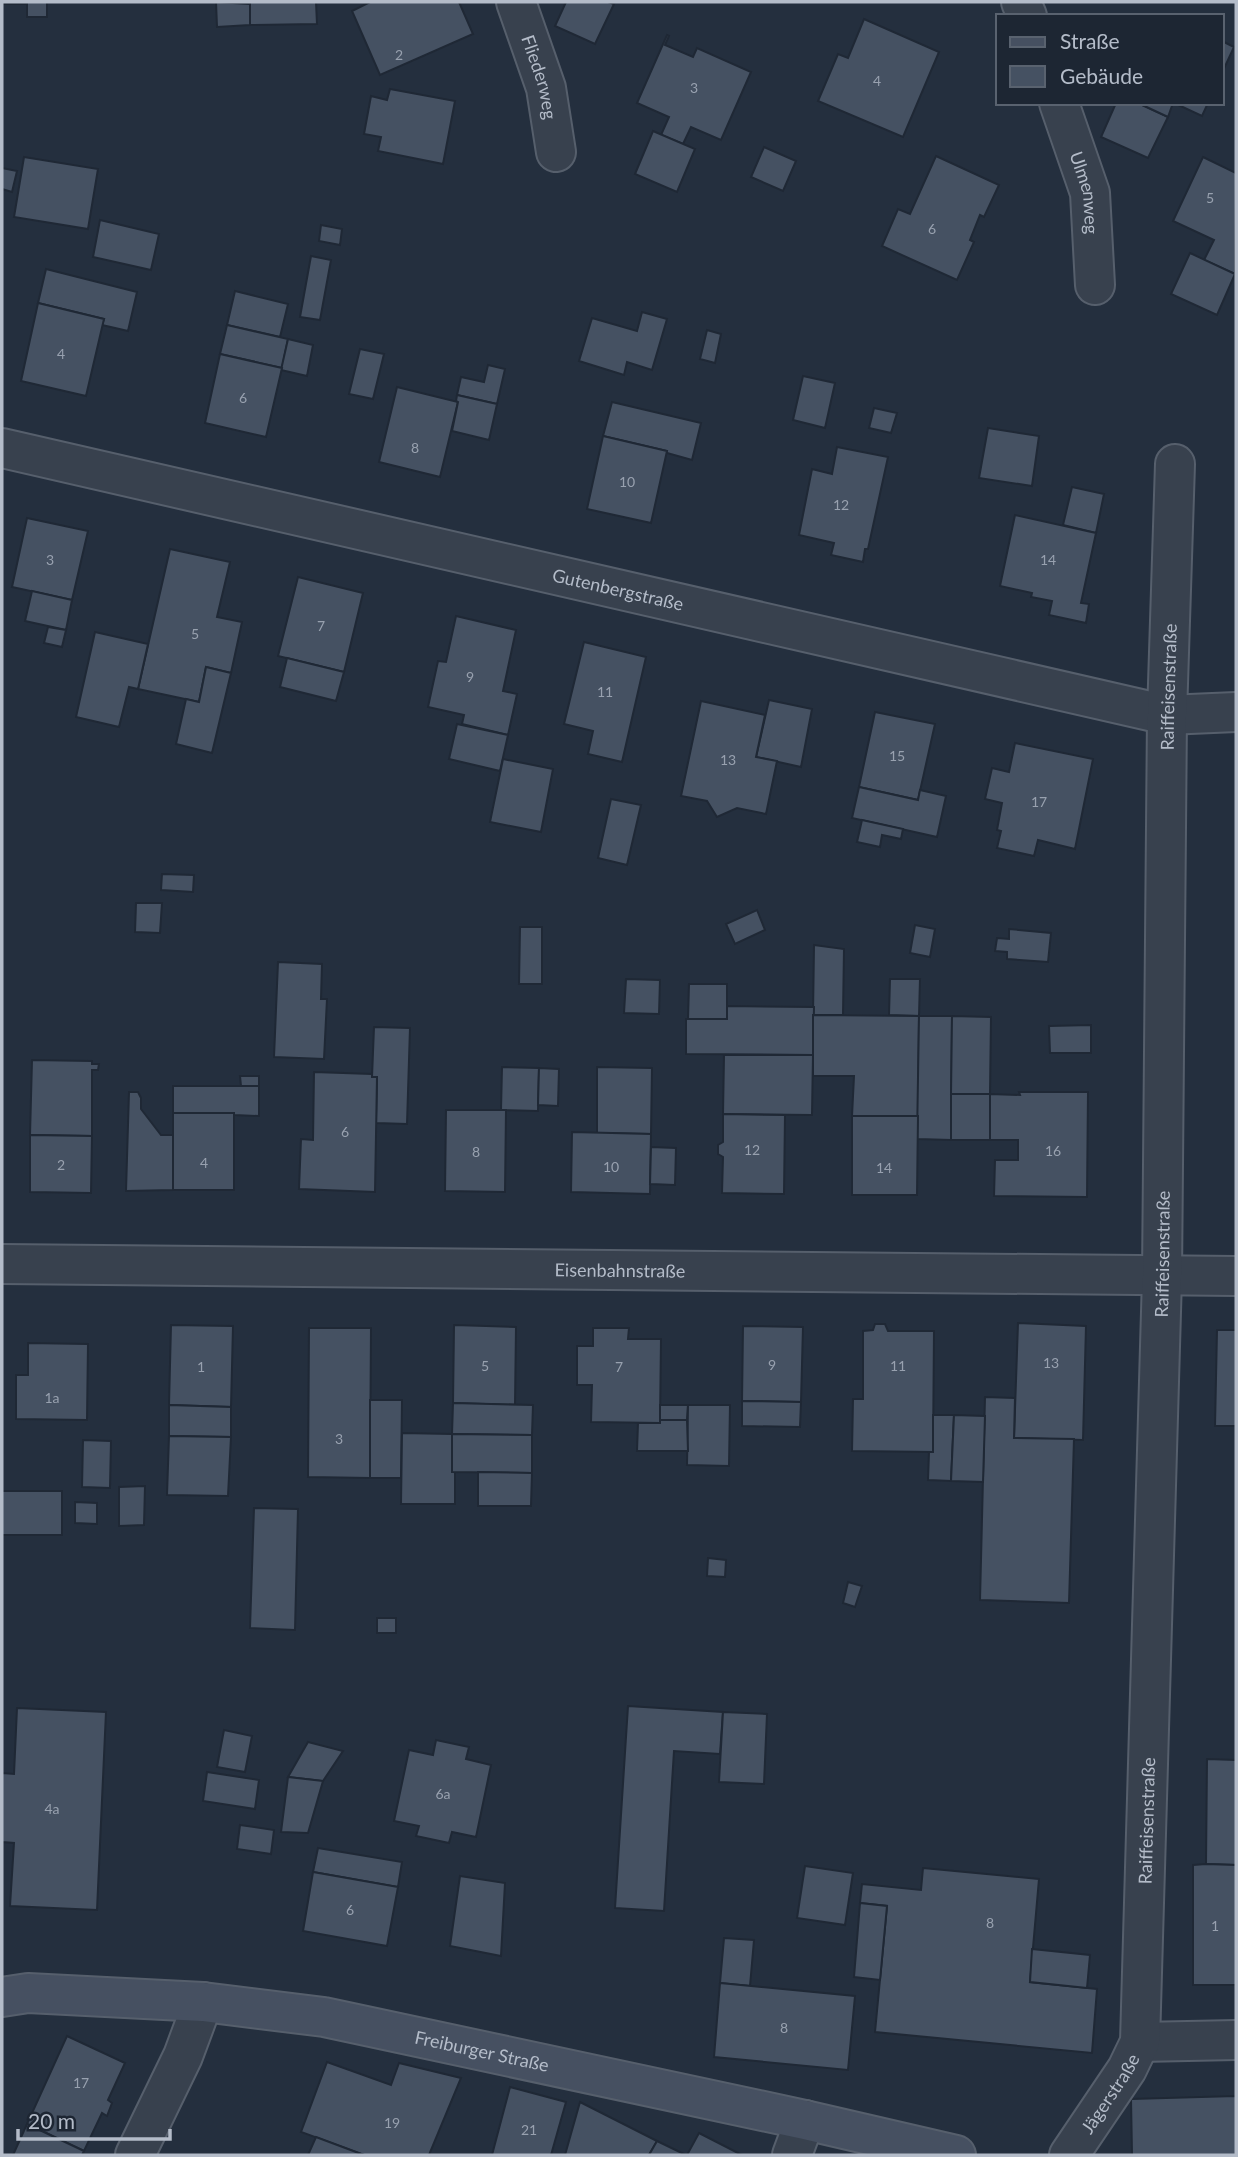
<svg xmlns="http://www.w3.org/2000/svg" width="1238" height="2157" font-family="Lato,sans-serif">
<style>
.building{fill:#455162;stroke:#1f2835;stroke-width:2}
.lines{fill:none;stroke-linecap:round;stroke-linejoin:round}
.street-casing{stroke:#565f6c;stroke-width:42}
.secondary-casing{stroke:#565f6c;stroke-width:42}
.street{stroke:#38414e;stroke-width:38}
.secondary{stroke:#465061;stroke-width:38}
.labels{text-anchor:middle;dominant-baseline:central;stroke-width:7;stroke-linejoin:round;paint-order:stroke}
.number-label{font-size:14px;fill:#98a1af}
.street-label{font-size:18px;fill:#b4bcc9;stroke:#1d2633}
</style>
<rect width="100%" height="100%" fill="#242f3e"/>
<g class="building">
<path d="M2,2H47V17H27V4H2Z"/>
<path d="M216,2L250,4V25L217,27Z"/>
<path d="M250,2H316L317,24L250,25Z"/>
<path d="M370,2H459L473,34L380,75L352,11Z"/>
<path d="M566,2H608L614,4L595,44L555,26Z"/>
<path d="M864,19L939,52L903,137L818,101L838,54L848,58Z"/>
<path d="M667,35L669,36L665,45L693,57L697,48L751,72L721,140L691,127L683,144L661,135L669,117L637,103Z"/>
<path d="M1222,41L1234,47L1222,73Z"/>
<path d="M390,89L455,101L443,164L378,151L381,137L364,134L371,96L387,100Z"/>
<path d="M1116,103H1138L1168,117L1148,158L1101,137Z"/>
<path d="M1138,103H1173L1168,117Z"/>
<path d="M1174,103H1208L1202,116Z"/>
<path d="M653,131L695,149L677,192L635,174Z"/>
<path d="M764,147L796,161L783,191L751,177Z"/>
<path d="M936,156L999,185L984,217L980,215L970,240L974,242L957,280L882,246L898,209L910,214Z"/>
<path d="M24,157L98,169L88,229L14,217Z"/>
<path d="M1203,157L1236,173L1235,274L1204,260L1214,240L1173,221Z"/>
<path d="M2,168L17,171L12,192L2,189Z"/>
<path d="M100,220L159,234L151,270L93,257Z"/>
<path d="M321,225L342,229L340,245L319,241Z"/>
<path d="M1190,253L1235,274L1217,315L1171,294Z"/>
<path d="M311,256L331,260L320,320L300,317Z"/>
<path d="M46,269L137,292L128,331L102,325L104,319L38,303Z"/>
<path d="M235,291L288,304L280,337L227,325Z"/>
<path d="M38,303L104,319L86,396L21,381Z"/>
<path d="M642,312L667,319L652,370L627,362L624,375L579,361L592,318L637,331Z"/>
<path d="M227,325L288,339L282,368L220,354Z"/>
<path d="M707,330L721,334L715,363L700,359Z"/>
<path d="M288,339L313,345L307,376L281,370Z"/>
<path d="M360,349L384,354L373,399L349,394Z"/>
<path d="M220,354L282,368L266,437L205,423Z"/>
<path d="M488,365L505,369L497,404L457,395L461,377L484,382Z"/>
<path d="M803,376L835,383L825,428L793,420Z"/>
<path d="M397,387L458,402L440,477L379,462Z"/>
<path d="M457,395L497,404L489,440L452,431L458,402L456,401Z"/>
<path d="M612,402L701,423L692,460L667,453V451L603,436Z"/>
<path d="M874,408L897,413L891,433L869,428Z"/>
<path d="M988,428L1039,436L1032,486L979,478Z"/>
<path d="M603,436L667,451L651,523L587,509Z"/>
<path d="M837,447L888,457L868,549H865L863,562L831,555L834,543L799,535L812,469L832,474Z"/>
<path d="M1072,487L1104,494L1096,533L1063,525Z"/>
<path d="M1015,515L1096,533L1081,603L1089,604L1086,623L1049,615L1052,601L1031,597L1032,593L1000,586Z"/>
<path d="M27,518L88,531L72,600L12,587Z"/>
<path d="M170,549L230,562L217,617L242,622L231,673L206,667L199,702L138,689Z"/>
<path d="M298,577L363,593L344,672L278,656Z"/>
<path d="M32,591L72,600L66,630L25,621Z"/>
<path d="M456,616L516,630L503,691L517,694L508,735L462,724L464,715L428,707L438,661L446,662Z"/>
<path d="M48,627L66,630L62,647L44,643Z"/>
<path d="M95,632L148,644L138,689L129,687L119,727L76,717Z"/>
<path d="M584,642L646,657L622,762L588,754L593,731L564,724Z"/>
<path d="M287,658L344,672L336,701L280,687Z"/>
<path d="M206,667L231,673L212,753L176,744L186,699L199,702Z"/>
<path d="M769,700L812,709L801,767L756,757Z"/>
<path d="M701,701L765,715L756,757L777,761L766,814L737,808L717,817L707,801L681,796Z"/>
<path d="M875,712L935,724L918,800L859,787Z"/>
<path d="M457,724L508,735L500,771L449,759Z"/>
<path d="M1015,743L1093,759L1075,849L1038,840L1034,856L997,848L1001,831L997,830L1002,803L985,799L992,768L1009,772Z"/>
<path d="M503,759L553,769L541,832L490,822Z"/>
<path d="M859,787L918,800L920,790L946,796L937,837L852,818Z"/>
<path d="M611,799L641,805L627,865L598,858Z"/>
<path d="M862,820L903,829L901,839L882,835L880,847L857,842Z"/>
<path d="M162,874L194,875L193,892L161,890Z"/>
<path d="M136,903H162L160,933L135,932Z"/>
<path d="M757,910L765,930L735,944L726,924Z"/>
<path d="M915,925L935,929L930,957L910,953Z"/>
<path d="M520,927H542V984H519Z"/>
<path d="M1009,929L1051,933L1048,962L1007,959V952L995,951L997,938L1009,939Z"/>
<path d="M814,945L844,949L843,1015H813Z"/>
<path d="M278,962L322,964L321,999H327L324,1059L274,1057Z"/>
<path d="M626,979L660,980L659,1014L624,1013Z"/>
<path d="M890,979H920L919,1016L889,1015Z"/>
<path d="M689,984H727V1019H688Z"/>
<path d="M727,1006L814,1007L813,1055L686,1054V1019H727Z"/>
<path d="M813,1015L919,1016L918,1116H852L854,1076H813Z"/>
<path d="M919,1016H952L951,1140L917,1139Z"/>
<path d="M952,1016L991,1017L990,1094H951Z"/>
<path d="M1091,1025V1053H1050L1049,1026Z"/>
<path d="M374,1027L410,1028L407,1124L376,1123L377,1077H372Z"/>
<path d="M724,1055H813L812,1115L723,1114Z"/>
<path d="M32,1060L92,1061V1064H99L98,1070H92V1136L30,1135Z"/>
<path d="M502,1067L539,1068L538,1111L501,1110Z"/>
<path d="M597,1067L652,1068L651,1134L597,1133Z"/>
<path d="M539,1068L559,1069L558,1106L538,1105Z"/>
<path d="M314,1072L372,1074V1077H377L375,1192L299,1189L301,1139L313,1140Z"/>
<path d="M240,1076H259V1086H241Z"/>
<path d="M173,1086H259V1116L234,1115V1113H173Z"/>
<path d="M129,1092H138L141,1098V1109L161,1135H173V1190L126,1191Z"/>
<path d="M1019,1092H1088L1087,1197L994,1196L995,1160H1018V1140H990V1094L1020,1095Z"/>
<rect x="951" y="1094" width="39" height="46"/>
<path d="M446,1110H506L505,1192L445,1191Z"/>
<rect x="173" y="1113" width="61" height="77"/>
<path d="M723,1114L785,1115L784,1194L722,1193L723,1157L718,1154V1145L723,1142Z"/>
<path d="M852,1116H918L917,1195H852Z"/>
<path d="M572,1132L651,1134L650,1194L571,1192Z"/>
<path d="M30,1135L92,1136L91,1193L30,1192Z"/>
<path d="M651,1147L676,1148L675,1185L650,1184Z"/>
<path d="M1018,1323L1086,1326L1083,1440L1014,1438Z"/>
<path d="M875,1324H885L888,1331H934L933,1452L852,1451L853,1399H863V1331L873,1330Z"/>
<path d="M171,1325L233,1326L231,1407L169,1405Z"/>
<path d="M454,1325L516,1327L515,1405L453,1403Z"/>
<path d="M743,1326L803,1327L801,1402L742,1401Z"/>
<path d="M309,1328H371L370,1478L308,1477Z"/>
<path d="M593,1328H629L628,1339H661L660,1423L591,1422L592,1385H577V1346H593Z"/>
<path d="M1217,1330H1236V1426H1215Z"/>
<path d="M28,1343L88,1344L87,1420L16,1419V1375H28Z"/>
<path d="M985,1397L1015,1398L1014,1438L1074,1439L1069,1603L980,1600Z"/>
<path d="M370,1400H402L401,1478H370Z"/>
<path d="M742,1401L801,1402L800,1427L742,1426Z"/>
<path d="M453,1403L533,1405L532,1435L452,1434Z"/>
<path d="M169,1405L231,1407V1437L169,1436Z"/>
<path d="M660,1405H688L687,1420H660Z"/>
<path d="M688,1405H730L729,1466L687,1465Z"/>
<path d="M933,1415H954L951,1481L928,1480L929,1452H933Z"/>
<path d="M954,1415L985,1416L983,1482L951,1481Z"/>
<path d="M660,1420H687L688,1451H637L638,1423H660Z"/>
<path d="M402,1433L452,1434V1472H455V1504H401Z"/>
<path d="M452,1434L532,1435V1473L452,1472Z"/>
<path d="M169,1436L231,1437L228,1496L167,1495Z"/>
<path d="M83,1440L111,1441L110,1488L82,1487Z"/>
<path d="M478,1472L532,1473L531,1506H478Z"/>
<path d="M145,1486L144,1525L119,1526V1487Z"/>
<rect x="2" y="1491" width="60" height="44"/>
<path d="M75,1502L97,1503V1524L75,1523Z"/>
<path d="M254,1508L298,1509L295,1630L250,1628Z"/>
<path d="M708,1558L726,1560L725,1577L707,1576Z"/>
<path d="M848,1582L862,1586L855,1607L843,1603Z"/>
<rect x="377" y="1618" width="19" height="15"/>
<path d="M628,1706L723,1712L720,1754L674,1751L664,1911L615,1908Z"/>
<path d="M17,1708L106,1712L97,1910L10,1906L14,1843L2,1842V1773L14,1774Z"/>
<path d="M723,1712L767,1714L764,1784L719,1782Z"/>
<path d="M224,1730L252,1736L245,1772L217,1767Z"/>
<path d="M436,1740L469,1747L466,1759L491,1765L476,1837L452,1832L449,1843L416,1836L419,1826L394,1821L409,1750L433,1755Z"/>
<path d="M308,1742L343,1751L323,1781L288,1777Z"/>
<path d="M1207,1759L1236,1760V1865L1206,1864Z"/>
<path d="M207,1772L259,1780L255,1809L203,1801Z"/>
<path d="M288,1777L323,1781L308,1833L281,1832Z"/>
<path d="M240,1825L274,1830L271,1854L237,1849Z"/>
<path d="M318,1848L402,1862L398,1887L313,1872Z"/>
<path d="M1206,1864L1236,1865V1985H1193V1865Z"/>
<path d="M805,1866L853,1873L845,1925L797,1918Z"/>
<path d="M923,1868L1039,1879L1030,1982L1097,1989L1092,2053L875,2032L887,1906L860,1903L862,1884L921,1890Z"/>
<path d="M313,1872L398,1887L387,1946L303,1931Z"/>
<path d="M460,1876L505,1883L501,1956L450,1946Z"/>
<path d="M860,1903L887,1906L880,1980L854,1977Z"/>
<path d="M724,1938L754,1940L750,1986L720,1983Z"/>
<path d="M1032,1949L1090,1955L1087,1988L1030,1982Z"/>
<path d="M720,1983L855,1996L848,2070L714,2057Z"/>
<path d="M67,2036L125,2063L108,2100L112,2103L107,2116L102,2113L84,2151L27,2124Z"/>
<path d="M327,2062L391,2085L399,2063L461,2078L429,2155H364L301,2132Z"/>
<path d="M510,2087L566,2102L551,2155H492Z"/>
<path d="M1236,2096V2155H1132L1131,2099Z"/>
<path d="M580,2102L657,2141L649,2155H565Z"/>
<path d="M27,2124L84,2151L82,2155H13Z"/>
<path d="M699,2133L742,2155H687Z"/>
<path d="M316,2137L364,2155H308Z"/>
<path d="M657,2141L686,2155H649Z"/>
</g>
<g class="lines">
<defs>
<g id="street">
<path id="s1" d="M516,2L546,88L556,152"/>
<path d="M1021,2L1027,16"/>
<path id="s2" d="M1059,103L1090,193L1095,285"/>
<path id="s3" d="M2,448L1167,715L1236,712"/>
<path id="s4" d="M2,1264L1236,1276"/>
<path d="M1140,2042L1236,2040"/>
<path d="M135,2155L183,2056L203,2002"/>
<path d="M792,2155L805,2120"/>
<path id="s5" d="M1069,2155L1127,2069L1140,2042L1162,1277L1167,715L1175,464"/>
</g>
<g id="secondary">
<path id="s6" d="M2,1997L28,1993L203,2002L324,2017L805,2120L956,2155"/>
</g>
</defs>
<use href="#street" class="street-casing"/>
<use href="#secondary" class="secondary-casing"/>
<use href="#street" class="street"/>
<use href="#secondary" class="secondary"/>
</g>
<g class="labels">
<g class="number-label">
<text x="399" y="54">2</text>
<text x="877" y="80">4</text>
<text x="694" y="87">3</text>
<text x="1210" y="197">5</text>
<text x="932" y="228">6</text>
<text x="61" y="353">4</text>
<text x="243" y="397">6</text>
<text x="415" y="447">8</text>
<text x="627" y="481">10</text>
<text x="841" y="504">12</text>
<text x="50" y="559">3</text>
<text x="1048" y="559">14</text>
<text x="321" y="625">7</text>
<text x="195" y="633">5</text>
<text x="470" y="676">9</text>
<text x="605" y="691">11</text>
<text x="897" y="755">15</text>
<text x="728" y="759">13</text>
<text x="1039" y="801">17</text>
<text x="345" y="1131">6</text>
<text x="752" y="1149">12</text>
<text x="1053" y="1150">16</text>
<text x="476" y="1151">8</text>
<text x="204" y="1162">4</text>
<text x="61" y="1164">2</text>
<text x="611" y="1166">10</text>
<text x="884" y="1167">14</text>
<text x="1051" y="1362">13</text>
<text x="772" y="1364">9</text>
<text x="485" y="1365">5</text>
<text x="898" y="1365">11</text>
<text x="201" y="1366">1</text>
<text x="619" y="1366">7</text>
<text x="52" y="1397">1a</text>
<text x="339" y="1438">3</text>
<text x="443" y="1793">6a</text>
<text x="52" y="1808">4a</text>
<text x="350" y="1909">6</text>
<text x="990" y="1922">8</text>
<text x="1215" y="1925">1</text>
<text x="784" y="2027">8</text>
<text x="81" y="2082">17</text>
<text x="392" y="2122">19</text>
<text x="529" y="2129">21</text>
</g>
<g class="street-label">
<text stroke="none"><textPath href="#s1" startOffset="79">Fliederweg</textPath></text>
<text stroke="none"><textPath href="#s2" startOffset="94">Ulmenweg</textPath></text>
<text stroke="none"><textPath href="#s3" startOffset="632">Gutenbergstraße</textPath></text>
<text stroke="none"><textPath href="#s5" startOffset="1489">Raiffeisenstraße</textPath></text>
<text stroke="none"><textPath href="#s5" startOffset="922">Raiffeisenstraße</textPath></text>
<text stroke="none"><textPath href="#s4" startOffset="618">Eisenbahnstraße</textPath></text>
<text stroke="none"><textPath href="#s5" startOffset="355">Raiffeisenstraße</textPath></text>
<text stroke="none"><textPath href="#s6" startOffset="485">Freiburger Straße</textPath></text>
<text stroke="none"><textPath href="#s5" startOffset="74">Jägerstraße</textPath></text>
</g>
</g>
<rect width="1238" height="2157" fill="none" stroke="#b4bcc9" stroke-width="7"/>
<rect x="996" y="14" width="228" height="91" fill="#1d2633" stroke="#59626f" stroke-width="2"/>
<rect x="1010" y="37" width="35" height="10" fill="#465061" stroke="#59626f" stroke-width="2"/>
<text x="1060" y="49" font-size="21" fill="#b4bcc9">Straße</text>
<rect x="1010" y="66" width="35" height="21" fill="#455162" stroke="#59626f" stroke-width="2"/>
<text x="1060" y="84" font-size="21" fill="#b4bcc9">Gebäude</text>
<path d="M18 2129v10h152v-10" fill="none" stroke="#b4bcc9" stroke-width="3.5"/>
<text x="28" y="2129" font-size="21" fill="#b4bcc9" stroke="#1d2633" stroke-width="5" paint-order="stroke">20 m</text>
</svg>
